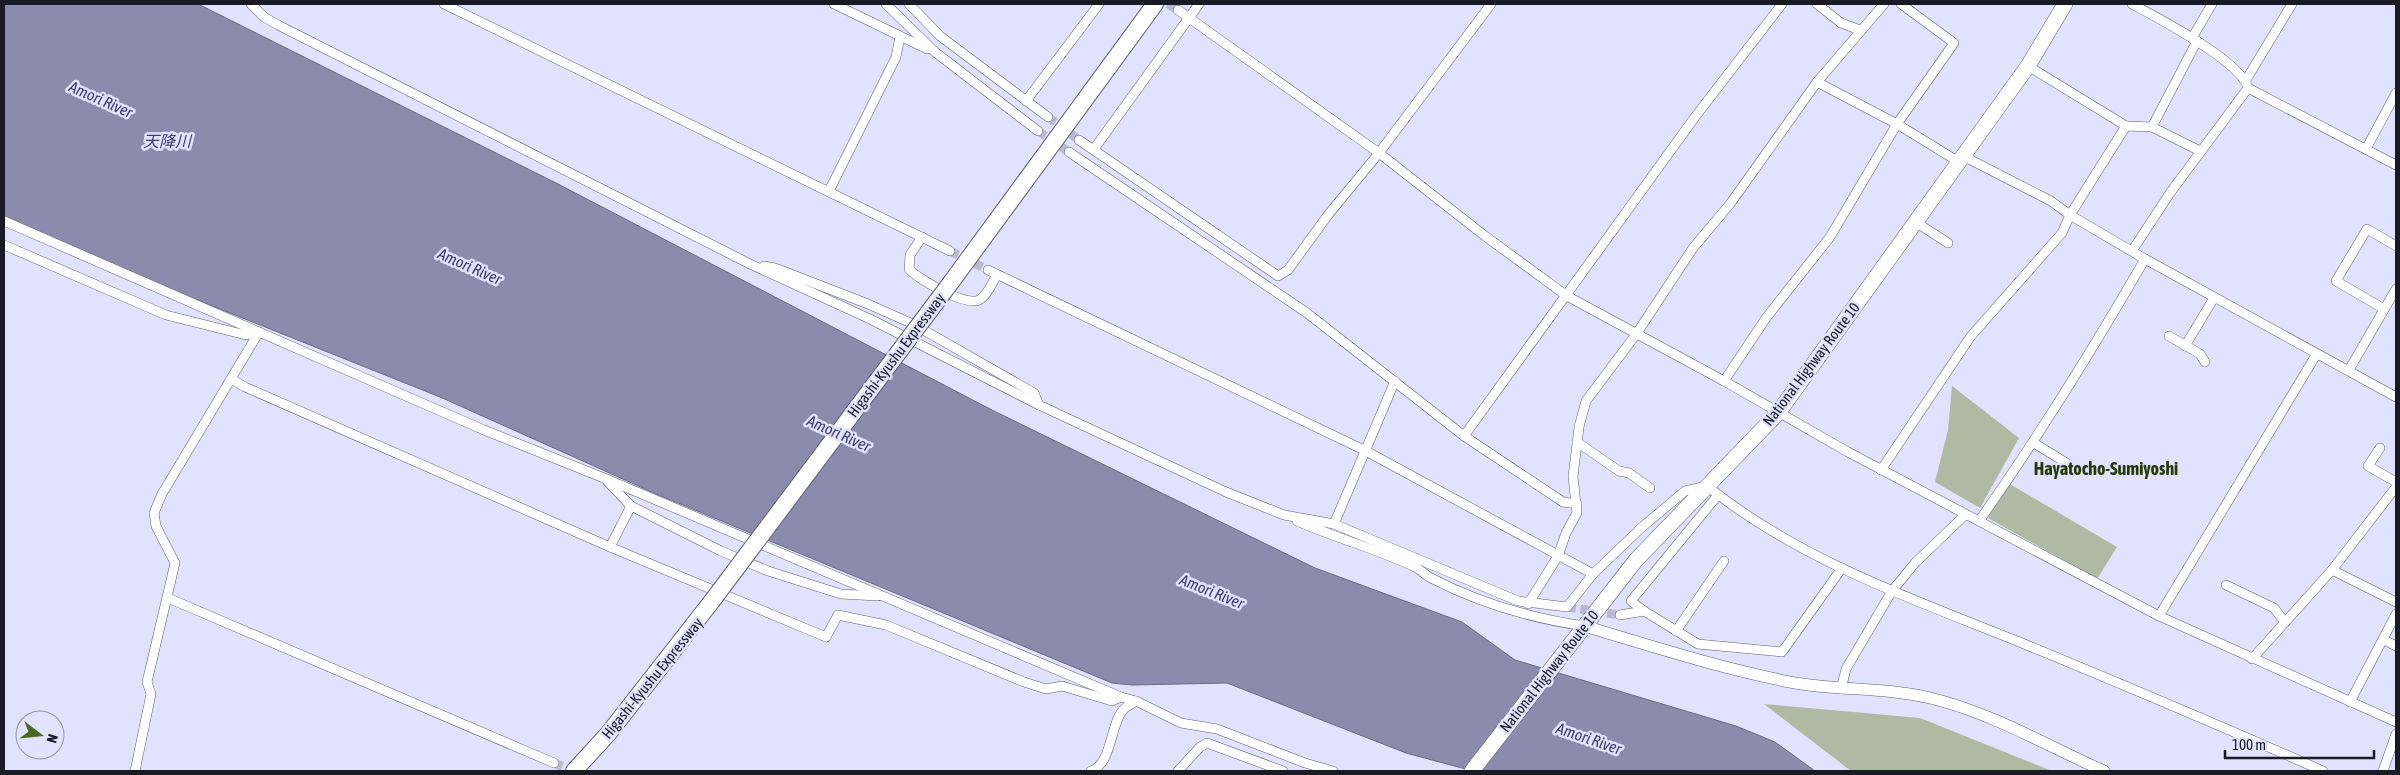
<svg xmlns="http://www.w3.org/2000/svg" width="2400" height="775" font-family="'Asap Condensed','Noto Sans JP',sans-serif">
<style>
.green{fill:#aebba2}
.water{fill:#8b8cad;stroke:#696a84}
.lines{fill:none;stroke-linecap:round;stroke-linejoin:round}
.minor-tunnel{stroke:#b9bad2;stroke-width:9;stroke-dasharray:9 4.5;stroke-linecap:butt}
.minor-casing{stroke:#5d5e75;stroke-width:10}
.tertiary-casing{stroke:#5d5e75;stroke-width:12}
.trunk-casing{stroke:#5d5e75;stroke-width:16}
.motorway-casing{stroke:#5d5e75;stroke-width:18}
.minor{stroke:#fff;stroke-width:9}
.tertiary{stroke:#fff;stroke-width:11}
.trunk{stroke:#fff;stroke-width:15}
.motorway{stroke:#fff;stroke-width:16}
.motorway-bridge-casing{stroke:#5d5e75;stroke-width:18;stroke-linecap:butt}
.motorway-bridge{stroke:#fff;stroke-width:16}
.labels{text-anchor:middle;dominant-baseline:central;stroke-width:5;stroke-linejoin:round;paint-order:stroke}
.street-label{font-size:15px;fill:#191a23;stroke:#e1e2fe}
.water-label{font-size:16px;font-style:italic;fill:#3e3d6c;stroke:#e1e2fe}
.quarter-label{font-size:18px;font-weight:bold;fill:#243a06;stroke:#e1e2fe}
</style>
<rect width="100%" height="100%" fill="#e1e2fe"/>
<g class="green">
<path d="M1952,386L2019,438L1980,508L1935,482L1948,430Z"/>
<path d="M2008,483L2117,547L2097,579L1988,518Z"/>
<path d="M1764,704L1920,718L2052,771H1851Z"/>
</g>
<path class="water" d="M4,4H198L558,184L992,410L1315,568L1462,622L1515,660L1736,726L1775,742L1815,771H1473L1406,753L1227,683L1132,685L1112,683L654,493L440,397L115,267L4,219Z"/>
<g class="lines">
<g class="minor-tunnel">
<path d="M1168,4L1178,10"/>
<path d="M1048,117L1079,140"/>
<path d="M1038,131L1069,152"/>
<path d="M950,251L988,270"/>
<path d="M1567,607L1620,615"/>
<path d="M554,763L573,771"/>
</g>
<defs>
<g id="minor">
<path d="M251,4L264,17L278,25L750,264L870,319L1039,405L1226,492L1284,515L1334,524L1518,601L1567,607L1593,574L1641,528L1685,491L1707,486C1798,559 1909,598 2017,641C2119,683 2221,726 2323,771"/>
<path d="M444,4L950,251"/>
<path d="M834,4L927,49"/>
<path d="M886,4L935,52L1038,131"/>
<path d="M909,4L940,36L1048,117"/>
<path d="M1817,4L1841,23L1860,30"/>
<path d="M2132,4C2158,18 2241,61 2248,88L2396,165"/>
<path d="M1178,10L1379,153L1485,236L1567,296L1724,381L1848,452L2159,616L2396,722"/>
<path d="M2192,38L2212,4"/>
<path d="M2028,66L2126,126"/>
<path d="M2246,80L2292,4"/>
<path d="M1817,82L1897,124L1959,162"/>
<path d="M1026,101L1099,4"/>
<path d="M2152,127L2200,151"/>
<path d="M1079,140L1278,276L1288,270L1328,215L1379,153L1491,4"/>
<path d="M1094,149L1199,4"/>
<path d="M2366,149L2396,93"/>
<path d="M1069,152L1307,313L1464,436L1563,502L1577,504"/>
<path d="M1963,156L2051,201L2070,215L2145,259L2396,397"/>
<path d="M829,191L896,57L900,37"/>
<path d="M4,221L484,430L604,478L1121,697L1136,701L1181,723L1217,729L1305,763L1333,771"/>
<path d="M1917,223L1948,243"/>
<path d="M922,237L910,255L909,269C918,279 966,307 979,300C987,296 992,283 997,275"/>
<path d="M4,245L166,315L246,335L258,332"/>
<path d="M2132,251L2170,193L2248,88"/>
<path d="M764,266L775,268L868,304L913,324L1034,393L1039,405"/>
<path d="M988,270L1364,450L1593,574"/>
<path d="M2384,309L2336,281L2367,229L2396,246"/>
<path d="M2169,336L2200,354L2205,362"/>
<path d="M2185,346L2214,298"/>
<path d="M2349,370L2396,289"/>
<path d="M231,379L245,387L610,547L826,637L838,615L886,625L1024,682L1046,689L1062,686L1112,701L1121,697"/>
<path d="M1724,381L1766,318L1830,237L1897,124L1954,43L1901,4"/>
<path d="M1464,436L1695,117L1782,4"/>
<path d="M1577,442L1619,471L1629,473L1650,488"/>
<path d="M2034,443L2068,464"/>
<path d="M2380,448L2368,466L2396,482"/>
<path d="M1881,470L1971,336L2062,233L2070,215L2126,126L2152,127L2197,41"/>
<path d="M608,482L631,506L721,551L768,571L841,594L878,596"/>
<path d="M1297,521C1336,538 1377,549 1415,567C1421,570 1425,575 1431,578C1479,603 1530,618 1584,626"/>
<path d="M1979,521C2039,436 2093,349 2145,259"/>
<path d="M1334,524L1395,381"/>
<path d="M610,547L631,506"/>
<path d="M2332,570L2396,602"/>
<path d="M2226,585L2274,608L2284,621"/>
<path d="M168,598L554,763"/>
<path d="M1528,604L1558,556L1566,533L1577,513L1573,477L1579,427L1586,401L1637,333L1693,248L1730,204L1817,82L1884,4"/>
<path d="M1644,611L1631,601L1718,495"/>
<path d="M1620,615L1644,611L1698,644L1782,652L1842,568"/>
<path d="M2159,616L2316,355"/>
<path d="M1676,631L1724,561"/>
<path d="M2384,640L2396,646"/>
<path d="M2252,659L2332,570L2396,487"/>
<path d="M1841,689L1846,669L1892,591L1915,563L1965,515"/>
<path d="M2350,702L2396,614"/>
<path d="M135,771L151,694L147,682L175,563L156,526L154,513L162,494L259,332"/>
<path d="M1091,771C1112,764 1110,725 1123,710C1126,706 1132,704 1136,701"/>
<path d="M1178,771L1200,747L1207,743L1283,771"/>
<path d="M2383,771L2396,734"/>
</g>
<path id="tertiary" d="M1584,626C1654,647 1723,669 1795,683C1842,691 1891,687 1938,700C1995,715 2050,747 2104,771"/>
<path id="trunk" d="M1472,771L1636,560L1778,413L2028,66L2065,4"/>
<g id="motorway">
<path d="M952,281L1155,4"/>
<path d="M574,771L608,734L712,601"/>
</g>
</defs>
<use href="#minor" class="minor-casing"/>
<use href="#tertiary" class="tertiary-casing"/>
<use href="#trunk" class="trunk-casing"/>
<use href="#motorway" class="motorway-casing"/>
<use href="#minor" class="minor"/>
<use href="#tertiary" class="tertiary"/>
<use href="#trunk" class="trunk"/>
<use href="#motorway" class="motorway"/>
<defs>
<path id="motorway-bridge" d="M712,601L952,281"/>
</defs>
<use href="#motorway-bridge" class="motorway-bridge-casing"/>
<use href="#motorway-bridge" class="motorway-bridge"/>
</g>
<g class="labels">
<g class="street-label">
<text transform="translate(896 355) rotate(-53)">Higashi-Kyushu Expressway</text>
<text transform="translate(1811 364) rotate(-53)">National Highway Route 10</text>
<text transform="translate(1549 671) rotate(-52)">National Highway Route 10</text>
<text transform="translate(652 678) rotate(-51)">Higashi-Kyushu Expressway</text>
</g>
<g class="water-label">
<text transform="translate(101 99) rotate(24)">Amori River</text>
<text x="167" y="141">天降川</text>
<text transform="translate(470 266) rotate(24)">Amori River</text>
<text transform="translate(839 433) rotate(24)">Amori River</text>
<text transform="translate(1212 591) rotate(22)">Amori River</text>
<text transform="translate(1589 738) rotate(19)">Amori River</text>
</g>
<g class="quarter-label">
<text x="2106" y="468">Hayatocho-Sumiyoshi</text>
</g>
</g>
<rect width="2400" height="775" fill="none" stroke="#191a23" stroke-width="10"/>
<g transform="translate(40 735) rotate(106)"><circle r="24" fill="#e1e2fe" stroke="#9192a6"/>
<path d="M0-4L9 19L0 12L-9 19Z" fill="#486a21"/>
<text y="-8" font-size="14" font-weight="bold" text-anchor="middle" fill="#191a23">N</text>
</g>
<path d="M2225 750v8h149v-8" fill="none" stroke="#191a23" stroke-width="2.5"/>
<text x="2232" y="750" font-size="15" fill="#191a23" stroke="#e1e2fe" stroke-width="4" paint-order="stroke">100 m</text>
</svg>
